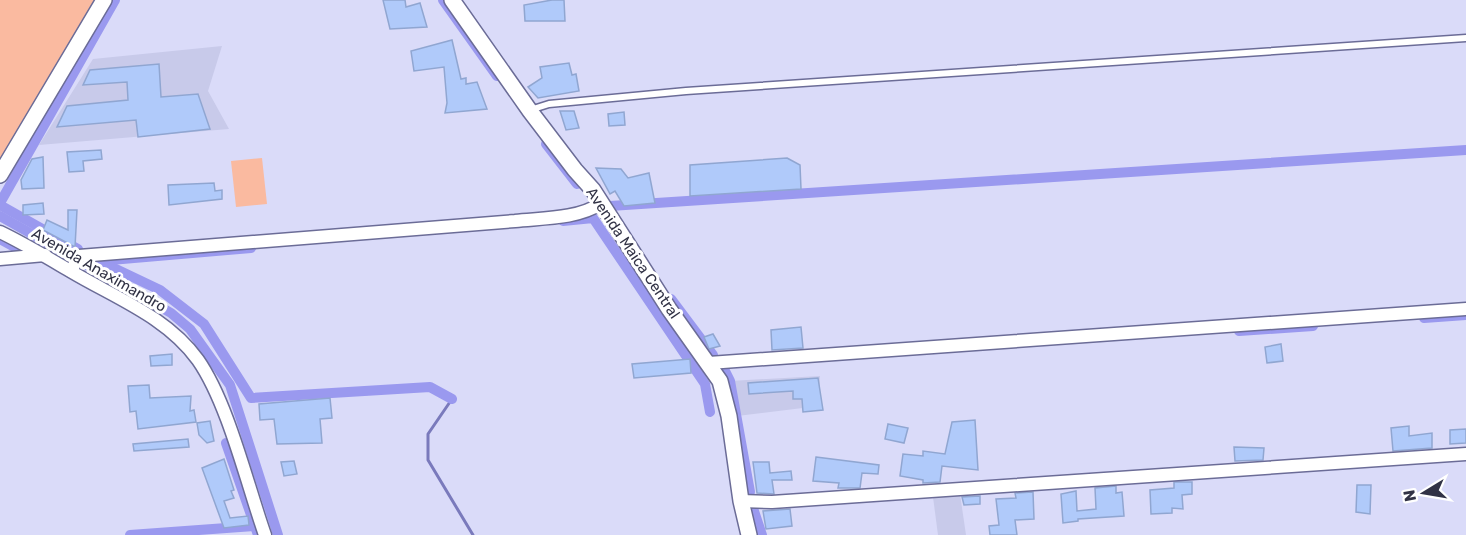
<svg xmlns="http://www.w3.org/2000/svg" width="1466" height="535" font-family="Rubik,sans-serif">
<style>
.built{fill:#c8caea}
.green{fill:#fabaa0}
.lines{fill:none;stroke-linecap:round;stroke-linejoin:round}
.stream{stroke:#7a7abc;stroke-width:3}
.canal{stroke:#9a99ef;stroke-width:10}
.building{fill:#b0cafa;stroke:#90a6d1;stroke-width:1.5}
.service-casing{stroke:#6b6c97;stroke-width:9}
.minor-casing{stroke:#6b6c97;stroke-width:15}
.tertiary-casing{stroke:#6b6c97;stroke-width:18}
.service{stroke:#fff;stroke-width:6}
.minor{stroke:#fff;stroke-width:12}
.tertiary{stroke:#fff;stroke-width:15}
.labels{text-anchor:middle;dominant-baseline:central;stroke-width:6;stroke-linejoin:round;paint-order:stroke}
.street-label{font-size:15px;fill:#313245;stroke:#fff}
</style>
<rect width="100%" height="100%" fill="#dadbf9"/>
<g class="built">
<path d="M222,46L208,91L229,129L39,145L93,59Z"/>
<path d="M820,376L819,406L737,416L730,381Z"/>
<path d="M960,494L966,535H938L933,497Z"/>
</g>
<g class="green">
<path d="M0,0H97L0,163Z"/>
<path d="M262,158L267,204L236,207L231,161Z"/>
</g>
<g class="lines">
<path class="stream" d="M452,399L428,434V460L473,535"/>
<g class="canal">
<path d="M443,0L497,76"/>
<path d="M546,144L577,184"/>
<path d="M0,203L115,0"/>
<path d="M0,205L78,249"/>
<path d="M610,206L1466,150"/>
<path d="M0,216L171,313L190,329L230,385L278,535"/>
<path d="M563,221L593,218L705,384L710,412"/>
<path d="M0,239L22,251"/>
<path d="M99,261L251,248"/>
<path d="M99,261L160,290L204,324L251,398L430,387L452,399"/>
<path d="M671,299L713,355"/>
<path d="M1424,318L1466,315"/>
<path d="M1239,331L1313,326"/>
<path d="M724,369L730,381L750,492"/>
<path d="M226,443L258,535"/>
<path d="M754,511L762,535"/>
<path d="M130,535L254,526"/>
</g>
</g>
<g class="building">
<path d="M383,0H405L406,7L420,3L427,27L390,29Z"/>
<path d="M552,0H564L565,21H525L524,5Z"/>
<path d="M452,40L461,79L466,78V84L477,82L487,109L445,113L447,103L444,67L414,71L411,51Z"/>
<path d="M569,63L572,75L576,74L579,91L538,98L528,87L542,78L540,67Z"/>
<path d="M159,64L161,97L198,94L210,129L138,137L136,120L57,127L67,106L128,100L127,82L83,85L90,70Z"/>
<path d="M560,111H574L579,128L566,130Z"/>
<path d="M624,112L625,125L609,126L608,114Z"/>
<path d="M101,150L102,159L83,161L84,171L69,172L67,152Z"/>
<path d="M43,157L44,188L22,189L21,180L32,159Z"/>
<path d="M787,158L800,165L801,189L690,196V165Z"/>
<path d="M596,168L621,169L628,178L649,173L655,203L624,206L615,191L610,194Z"/>
<path d="M214,183L215,191L222,190V199L169,205L168,185Z"/>
<path d="M43,203L44,214L23,215V205Z"/>
<path d="M68,210H77L75,247L43,230L47,220L68,230Z"/>
<path d="M801,327L803,348L772,350L771,330Z"/>
<path d="M713,334L720,346L709,349L704,337Z"/>
<path d="M1281,344L1283,361L1267,363L1265,347Z"/>
<path d="M172,354V365L151,366L150,356Z"/>
<path d="M690,359L691,373L634,378L632,364Z"/>
<path d="M818,378L823,410L803,412L802,399H793V391L749,394L748,383Z"/>
<path d="M149,385L150,398L191,396L190,411L194,410L196,422L138,429L136,411L130,412L128,386Z"/>
<path d="M330,398L332,418L320,419L322,443L277,444L274,419L260,420L259,404Z"/>
<path d="M975,420L978,470L942,466L940,482L923,483V480L900,476L903,454L923,456V451L945,454L952,422Z"/>
<path d="M210,421L214,441L207,443L199,435L197,423Z"/>
<path d="M888,424L908,428L904,443L885,439Z"/>
<path d="M1409,426V436L1432,433V448L1393,451L1391,428Z"/>
<path d="M1466,429V443L1450,444V430Z"/>
<path d="M188,439L189,447L134,451L133,444Z"/>
<path d="M1234,447L1264,448L1263,460L1235,461Z"/>
<path d="M816,457L879,465L878,474L862,473L860,488H838L839,483L813,481Z"/>
<path d="M224,459L234,490L231,491L234,498L224,501L230,518L248,516L249,525L224,528L202,468Z"/>
<path d="M294,461L297,474L284,476L281,462Z"/>
<path d="M753,462H769L770,473L791,471L792,480H772L774,494L757,493Z"/>
<path d="M1174,482H1192V494L1182,495L1183,509L1172,508V513L1151,514L1150,490L1174,488Z"/>
<path d="M1357,485H1371L1370,514L1356,512Z"/>
<path d="M1116,486V493L1122,492L1124,516L1078,519V521L1063,523L1061,494L1076,491L1077,511L1096,509L1095,488Z"/>
<path d="M1033,492L1034,519L1015,520L1017,535H990L989,526L999,525L996,499L1016,498L1015,493Z"/>
<path d="M980,496V504L964,505L962,497Z"/>
<path d="M790,509L792,526L766,529L763,511Z"/>
</g>
<g class="lines">
<defs>
<path id="service" d="M530,110L549,104L686,91L1466,38"/>
<g id="minor">
<path d="M0,232C25,244 48,258 72,272C116,298 167,317 198,360C228,403 247,484 265,535"/>
<path d="M0,259L45,255"/>
<path d="M71,271L79,256L515,221C542,218 577,219 600,204"/>
<path d="M709,363L1466,309"/>
<path d="M741,501L772,502L1466,454"/>
</g>
<g id="tertiary">
<path d="M452,0L530,111L575,170L593,190L669,309L720,381L729,416L741,501L749,535"/>
<path d="M0,175L104,0"/>
</g>
</defs>
<use href="#service" class="service-casing"/>
<use href="#minor" class="minor-casing"/>
<use href="#tertiary" class="tertiary-casing"/>
<use href="#service" class="service"/>
<use href="#minor" class="minor"/>
<use href="#tertiary" class="tertiary"/>
</g>
<g class="labels">
<g class="street-label">
<text transform="translate(633 253) rotate(56)">Avenida Maica Central</text>
<text transform="translate(99 270) rotate(30)">Avenida Anaximandro</text>
</g>
</g>
<g transform="translate(1424 493) rotate(259)" stroke="#ffffff" stroke-width="4.5" paint-order="stroke">
<path d="M0-4.5L10 22L0 15L-10 22Z" fill="#313245"/>
<text y="-9" font-size="16" font-weight="bold" text-anchor="middle" fill="#313245">N</text>
</g>
</svg>
